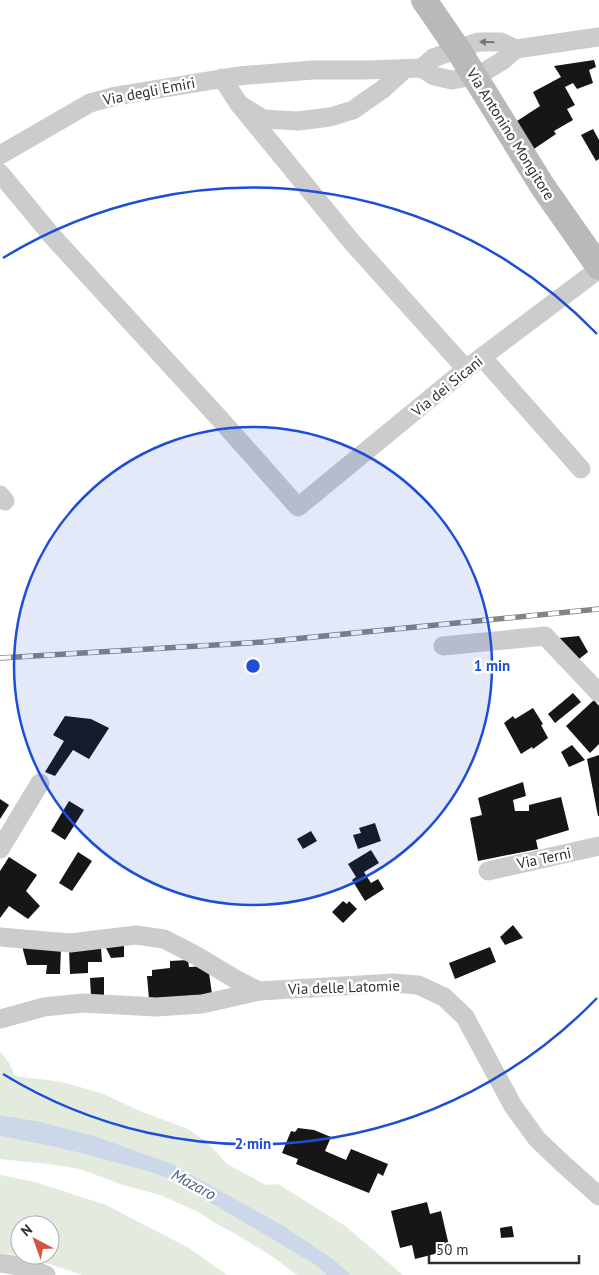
<svg xmlns="http://www.w3.org/2000/svg" width="599" height="1275" font-family="'PT Sans',sans-serif">
<style>
.green{fill:#e3ebde}
.water{fill:#ccd8e9}
.building{fill:#161616}
.lines{fill:none;stroke-linecap:round;stroke-linejoin:round}
.street{stroke:#ccc;stroke-width:19}
.secondary{stroke:#b9b9b9;stroke-width:26}
.rail-casing{stroke:#848484;stroke-width:5.5}
.rail{stroke:#fff;stroke-width:4;stroke-dasharray:11;stroke-linecap:butt}
.oneway{fill:#767676}
.ring{fill:none;stroke:#1d4ed8;stroke-width:2.5}
.labels{text-anchor:middle;dominant-baseline:central;stroke-width:5;stroke-linejoin:round;paint-order:stroke}
.street-label{font-size:15px;fill:#2f2f2f;stroke:#fff}
.water-label{font-size:16px;font-style:italic;fill:#45618a;stroke:#fff}
.centre{fill:#1d4ed8;stroke:#fff;stroke-width:2.5}
.ring-label{font-size:15px;text-anchor:middle;font-weight:bold;fill:#1d4ed8;stroke:#fff;stroke-width:5;stroke-linejoin:round;paint-order:stroke}
</style>
<rect width="100%" height="100%" fill="#fff"/>
<g class="green">
<path d="M0,1051L9,1063L15,1076L62,1082L101,1093L140,1111L188,1129L208,1143L227,1164L266,1185L278,1184L344,1225L403,1275H351L332,1258L284,1226L172,1164L37,1121L0,1115Z"/>
<path d="M0,1136L55,1147L92,1156L150,1172L182,1183L201,1197L317,1266L327,1275H297L273,1257L239,1236L217,1224L198,1212L160,1195L123,1185L80,1169L48,1164L0,1159Z"/>
<path d="M0,1175L35,1182L106,1205L189,1248L227,1275H82L22,1255H50V1225H20V1255L0,1253Z"/>
</g>
<path class="water" d="M0,1115L37,1121L97,1137L172,1164L284,1226L332,1258L351,1275H327L317,1266L201,1197L181,1183L150,1172L92,1156L55,1147L0,1136Z"/>
<g class="building">
<path d="M594,60L596,67L589,70L593,83L577,89L573,83L565,87L575,105L567,109L573,120L554,131L556,134L531,151L514,123L540,106L533,92L561,77L554,66Z"/>
<path d="M593,129L599,140V159L596,161L581,135Z"/>
<path d="M579,636L588,652L579,659L559,638Z"/>
<path d="M573,693L581,702L555,723L548,714Z"/>
<path d="M594,700L599,706V744L590,753L566,726Z"/>
<path d="M533,708L543,724L541,725L548,738L533,749L532,747L521,754L504,723L513,716L515,719Z"/>
<path d="M65,716L91,719L109,728L89,759L73,750L55,776L45,772L64,741L53,735Z"/>
<path d="M572,745L585,760L569,767L561,752Z"/>
<path d="M599,755V816H598L587,759Z"/>
<path d="M523,782L526,796L513,800L515,811H529V805L561,797L569,830L536,840L538,849L478,861L470,818L482,815L478,798Z"/>
<path d="M0,799L9,805L0,819Z"/>
<path d="M69,801L84,810L65,840L51,831Z"/>
<path d="M375,823L381,841L358,849L353,835L361,833L359,828Z"/>
<path d="M311,831L317,841L303,849L297,839Z"/>
<path d="M371,850L379,863L364,872L371,883L378,879L384,889L365,901L352,880L356,877L348,864Z"/>
<path d="M78,852L92,861L72,891L59,883Z"/>
<path d="M9,857L37,875L26,891L40,906L28,919L9,906L0,918V871Z"/>
<path d="M343,901L347,904L349,901L357,909L343,923L332,912Z"/>
<path d="M513,925L523,938L505,945L500,937Z"/>
<path d="M124,945V957L111,958L106,948Z"/>
<path d="M22,946L61,948L60,974H46L47,965H27Z"/>
<path d="M490,947L496,962L455,979L449,963Z"/>
<path d="M101,948L102,962H88V973L70,974L69,949Z"/>
<path d="M188,960L189,967L208,966L212,994L149,999L147,976H152V970L170,968V961Z"/>
<path d="M104,977V995L91,996L90,978Z"/>
<path d="M298,1128L314,1130L331,1137L325,1151L346,1160L351,1149L388,1164L383,1176L378,1173L369,1193L296,1164L298,1159L282,1153L291,1131L295,1132Z"/>
<path d="M427,1202L430,1214L441,1211L450,1250L415,1259L412,1245L400,1248L391,1211Z"/>
<path d="M512,1226L514,1237L501,1238L500,1228Z"/>
</g>
<g class="lines">
<g class="street">
<path d="M422,68L433,58L478,42H501L516,49"/>
<path d="M222,78L239,104L263,119L298,121L330,117L353,110L383,89L405,69"/>
<path d="M239,104L351,241L466,369"/>
<path d="M0,155L90,103L116,96L238,76L313,70H366L422,68L434,76L452,80L474,76L484,72L502,61L516,49L599,37"/>
<path d="M0,173L52,236L219,418L298,507L466,369L599,269"/>
<path d="M482,357L581,469"/>
<path d="M0,495L5,501"/>
<path d="M443,646L545,636L599,693"/>
<path d="M0,849L40,783"/>
<path d="M488,871L599,846"/>
<path d="M0,937L70,943L136,935L164,939L197,956L235,979L259,991L393,983L418,985L444,997L465,1017L513,1106L537,1139L561,1162L599,1196"/>
<path d="M0,1019L44,1007L83,1003L156,1007L202,1004L259,991"/>
<path d="M0,1263L25,1267L46,1275"/>
</g>
<path class="secondary" d="M424,0L457,48L543,187L599,267"/>
<defs>
<path id="rail" d="M0,658L263,642L599,609"/>
</defs>
<use href="#rail" class="rail-casing"/>
<use href="#rail" class="rail"/>
</g>
<defs><path id="oneway-solid" d="M-6-.8H1V-3.2L6.5 0L1 3.2V.8H-6Z" transform="scale(1.25)"/></defs>
<use class="oneway" href="#oneway-solid" transform="translate(487 42) rotate(-178)"/>
<circle cx="253" cy="666" r="239" fill="#1d4ed8" fill-opacity=".12"/>
<g class="ring">
<circle cx="253" cy="666" r="239"/>
<path d="M597 998A478 478 0 0 1 3 1074M3 258A478 478 0 0 1 597 334"/>
</g>
<g class="labels">
<g class="street-label">
<text transform="translate(149 91) rotate(-11)">Via degli Emiri</text>
<text transform="translate(511 134) rotate(58)">Via Antonino Mongitore</text>
<text transform="translate(447 386) rotate(-39)">Via dei Sicani</text>
<text transform="translate(544 858) rotate(-12)">Via Terni</text>
<text transform="translate(344 987) rotate(-2)">Via delle Latomie</text>
</g>
<g class="water-label">
<text transform="translate(194 1184) rotate(28)">Mazaro</text>
</g>
</g>
<circle cx="253" cy="666" r="8" class="centre"/>
<g class="ring-label">
<text x="492" y="671">1 min</text>
<text x="253" y="1149">2 min</text>
</g>
<g transform="translate(35 1240) rotate(319)"><circle r="24" fill="#ffffff" stroke="#acacac"/>
<path d="M0-4L9 19L0 12L-9 19Z" fill="#d55443"/>
<text y="-8" font-size="14" font-weight="bold" text-anchor="middle" fill="#2f2f2f">N</text>
</g>
<path d="M429 1255v8h150v-8" fill="none" stroke="#2f2f2f" stroke-width="2.5"/>
<text x="436" y="1255" font-size="15" fill="#2f2f2f" stroke="#ffffff" stroke-width="4" paint-order="stroke">50 m</text>
</svg>
